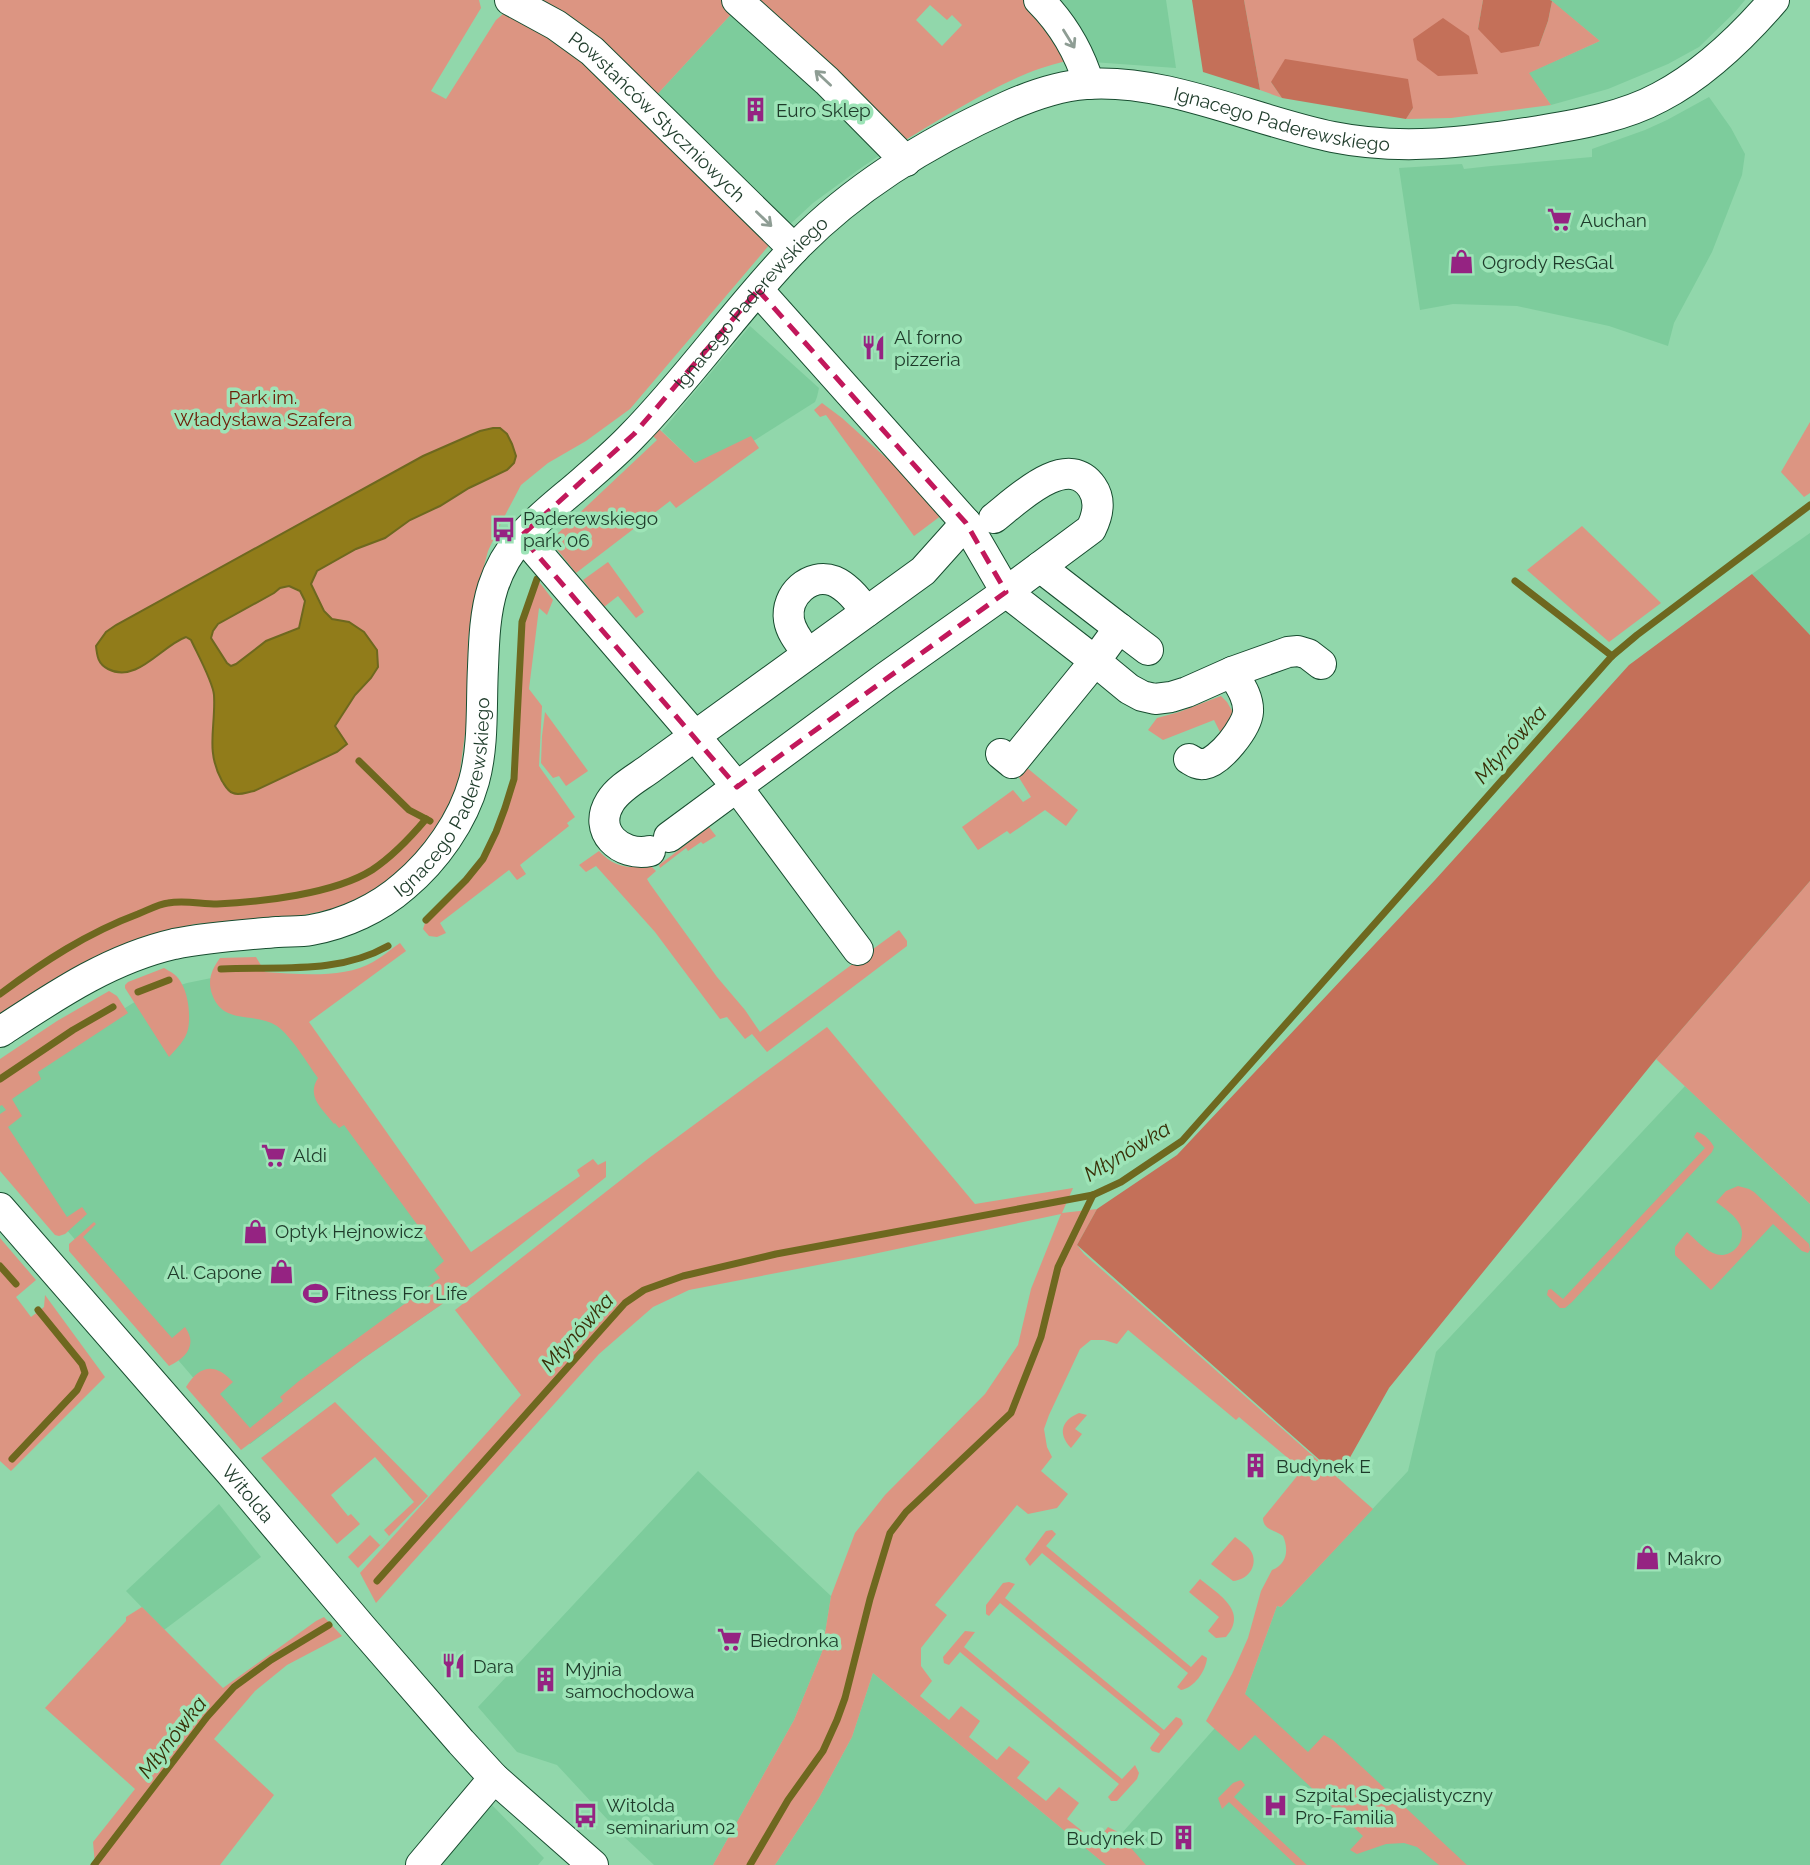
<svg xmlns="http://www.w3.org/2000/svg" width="1810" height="1865" font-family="Raleway,sans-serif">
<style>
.built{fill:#7dcc9c}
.green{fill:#dc9582;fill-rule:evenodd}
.forest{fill:#c47059}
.water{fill:#917c1a;stroke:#6e681f;stroke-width:2;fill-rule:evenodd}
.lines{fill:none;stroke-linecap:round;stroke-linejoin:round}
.stream{stroke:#6e681f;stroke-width:7}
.minor-casing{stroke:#184d30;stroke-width:32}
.minor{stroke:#fff;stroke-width:30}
.oneway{stroke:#8e9d94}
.marked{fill:none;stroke:#c2185b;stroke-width:5;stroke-dasharray:14 9;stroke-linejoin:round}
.labels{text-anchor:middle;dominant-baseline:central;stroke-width:7;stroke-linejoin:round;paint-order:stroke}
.poi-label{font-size:19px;fill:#1e3b2a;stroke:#9de4b7;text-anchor:start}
.street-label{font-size:19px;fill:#1e3b2a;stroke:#9de4b7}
.park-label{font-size:19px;fill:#6c1f08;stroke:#9de4b7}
.water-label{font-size:21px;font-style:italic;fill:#393008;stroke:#9de4b7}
</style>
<rect width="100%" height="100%" fill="#91d7ab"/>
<g class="built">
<path d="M1047,0H1166L1176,68L1092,62Z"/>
<path d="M1550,0H1745L1735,12L1699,47L1668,64L1608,89L1551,105L1528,73L1600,41Z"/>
<path d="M736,9L886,151L858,170L813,203L785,229L652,100Z"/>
<path d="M1709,97L1731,128L1745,154L1742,175L1712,252L1674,323L1668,346L1609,326L1517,306L1453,304L1420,310L1399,168L1462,164L1464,169L1491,166L1592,157V149L1645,130L1667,120Z"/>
<path d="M750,326L819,388L817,397L815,402L755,440L695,463L662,431Z"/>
<path d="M1810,533V635L1752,574Z"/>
<path d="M265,972L474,1282L364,1358L250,1444L66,1229L0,1156V1087L133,1003L155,993L187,983L236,973Z"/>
<path d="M1685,1086L1810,1204V1865H775L819,1798L852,1737L873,1673L1099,1859L1245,1694L1277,1606L1281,1607L1408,1471L1436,1352Z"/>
<path d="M698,1471L831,1596L822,1652L794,1720L713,1865H654L620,1833L557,1765L517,1752L478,1707Z"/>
<path d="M219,1504L261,1557L164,1630L126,1591Z"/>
<path d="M489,1802L544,1858L538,1865H439Z"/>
</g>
<g class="green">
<path d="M0,0H479L481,8L431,91L446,99L496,20L503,14L512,11L608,78V89L621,103H633L771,243L630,409L586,441L548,463L521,485L502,521L488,551L472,611L468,641L467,719L459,778L448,808L429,839L405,866L380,886L358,899L332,909L295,917L195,924L153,935L89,960L0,1015Z"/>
<path d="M525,0H726L736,9L652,100Z"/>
<path d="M750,0H1028L1073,59C1055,64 1038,68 1021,76C980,94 941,119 902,142ZM930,5L947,20L952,15L962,25L942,46L916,20Z"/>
<path d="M1244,0H1483L1478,29L1539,46L1548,21L1552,1L1600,41L1529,73L1551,105L1451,118L1406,119L1413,108L1271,82L1282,98L1260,90Z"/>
<path d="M822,403L842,418L946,512L914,536L826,415L820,417L814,410Z"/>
<path d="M1810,422V493L1804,497L1781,472Z"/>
<path d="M658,428L695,463L751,436L759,448L676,508L670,501L576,573L555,547L554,537L657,440L652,435Z"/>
<path d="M1582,526L1661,603L1609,642L1527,570Z"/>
<path d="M608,562L644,612L636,618L618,596L604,607L583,580Z"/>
<path d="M537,579L553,600L547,615L539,608L529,689L542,706L539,766L575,817L567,823L569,826L520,865L526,874L517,880L509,870L440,923L446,933L437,937L429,936L423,929L426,920L466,880L482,859L496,832L505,808L514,779L522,622Z"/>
<path d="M1221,696L1227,702L1236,718L1222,736L1214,720L1163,740L1148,730L1157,718L1179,712Z"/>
<path d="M545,712L588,771L566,786L559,776L553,778L541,763L542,736Z"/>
<path d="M1026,767L1078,810L1066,826L1045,810L1010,834L1007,831L978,850L962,827L1013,790L1023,802L1031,797L1013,768Z"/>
<path d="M709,827L716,836L703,844L701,842L688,851L686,848L660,868L659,865Z"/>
<path d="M599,851C616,869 628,868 651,866L656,871L647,879L650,884L717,977L745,1010L760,1032L899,930L907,941V946L767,1052L752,1034L745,1039L727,1017L720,1019L655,932L596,866L586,872L579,865Z"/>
<path d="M1810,881V1204L1656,1059Z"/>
<path d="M400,943L406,951L309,1022L471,1252L580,1176L577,1170L593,1159L598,1165L606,1161V1177L474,1282L364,1358L241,1450L186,1387C200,1364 216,1363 233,1382L220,1394L250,1428L283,1401L280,1397L299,1381L440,1278L434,1270L444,1261L344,1125L339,1128L335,1123L334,1124C322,1108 306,1097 318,1078C307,1063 292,1037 277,1026C254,1011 223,1026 212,994C207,980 212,969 220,958L256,957L265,972C298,974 344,979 373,962C382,957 391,949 400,943Z"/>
<path d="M164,968C169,971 174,973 178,978C188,990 191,1014 188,1029C186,1040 176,1049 169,1057L125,988V985L128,982Z"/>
<path d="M109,991L117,996L128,1013L38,1072L41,1079L12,1099L22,1116L8,1127L67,1217L82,1207L87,1214L65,1234L59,1236L55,1235L0,1171V1114L6,1110L2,1105L0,1106V1059L57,1021Z"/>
<path d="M827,1027L975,1204L1073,1188L1062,1213L1097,1209L1077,1245L1084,1254L1373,1509L1281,1607L1277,1606L1245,1694L1308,1752L1324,1735L1333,1740L1467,1865H1439L1417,1847L1404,1843L1386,1844L1357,1854L1350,1850L1363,1836L1255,1735L1239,1751L1206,1721L1232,1674L1248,1638L1261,1591L1272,1570C1287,1564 1289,1550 1283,1536C1275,1530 1263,1530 1263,1518L1302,1470L1239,1417L1236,1420L1128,1330L1117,1344L1104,1340H1091L1080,1349L1049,1415L1044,1429L1047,1447L1052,1457L1041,1471L1068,1494L1057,1508L1028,1514L1017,1505L935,1605L947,1615L921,1648V1666L932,1681L920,1696L949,1720L961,1706L980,1721L969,1737L997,1760L1009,1746L1030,1762L1017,1778L1046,1801L1059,1787L1079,1803L1067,1819L1096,1842L1108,1827L1116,1831L1146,1865H1106L873,1673L852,1737L819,1798L775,1865H713L794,1720L822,1652L831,1596L855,1533L885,1495L985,1394L1018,1345L1031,1289L1061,1214L864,1256L689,1290L653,1307L599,1354L376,1603L360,1573L521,1395L455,1310L649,1158Z"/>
<path d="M1697,1132C1704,1133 1711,1141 1714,1147L1712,1152L1572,1302L1565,1308H1560L1547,1295L1548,1290L1551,1289L1563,1299L1705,1148L1694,1137Z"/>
<path d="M1738,1186L1749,1189L1754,1192L1809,1244L1810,1250L1808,1253L1802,1251L1773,1224L1711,1290L1677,1257L1675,1255V1247L1687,1232C1695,1239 1704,1249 1713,1253C1730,1261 1748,1242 1740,1225C1736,1216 1724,1208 1716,1202L1726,1191Z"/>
<path d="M94,1222L96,1224L83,1237L172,1338L185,1327C198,1345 186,1358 169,1366L69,1251V1244Z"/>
<path d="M0,1238L36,1280L16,1297L31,1317L44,1307L45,1295L105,1377L11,1471L0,1461Z"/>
<path d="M335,1402L428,1496L358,1568L348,1557L370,1535L380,1545L389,1536L384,1530L414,1502L375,1457L331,1495L348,1516L351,1514L360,1524L337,1544L261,1458Z"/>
<path d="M1079,1413L1087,1415L1075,1429L1082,1434L1071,1448C1057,1433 1062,1420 1079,1413Z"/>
<path d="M1052,1530L1056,1534L1046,1546L1191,1667L1202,1655L1207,1658C1206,1671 1194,1688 1181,1690L1177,1687L1188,1673L1042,1553L1030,1566L1025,1559L1046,1531Z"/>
<path d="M1235,1537C1240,1541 1249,1546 1252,1553C1258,1567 1247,1580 1233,1581L1211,1564Z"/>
<path d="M1200,1579C1218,1594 1249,1611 1226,1637L1216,1638L1208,1631L1219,1617L1189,1592Z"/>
<path d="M1009,1582L1015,1584L1005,1598L1164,1730L1176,1717L1181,1719L1183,1724L1159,1753L1152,1751L1150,1748L1160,1734L1000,1603L989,1616L986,1614V1605L1003,1583Z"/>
<path d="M142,1607L223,1688L316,1621L324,1617L342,1636L287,1665L255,1691L214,1739L274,1795L220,1865H95L93,1842L135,1789L45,1708L126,1621V1617Z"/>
<path d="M965,1631L975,1632L964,1647L1122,1779L1135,1765L1139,1773L1137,1779L1117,1801H1111L1108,1797L1119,1784L960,1652L949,1665L944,1663L943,1657Z"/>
<path d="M1241,1780L1245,1785L1234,1797L1307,1865H1296L1229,1802L1222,1809L1218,1798L1233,1783Z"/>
</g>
<g class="forest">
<path d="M1192,0H1244L1260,90L1203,72Z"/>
<path d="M1483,0H1550L1552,1L1548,21L1539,46L1501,53L1478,29Z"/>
<path d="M1443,18L1469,36L1478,74L1438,76L1417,60L1413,39Z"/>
<path d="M1285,59L1408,79L1413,108L1406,119L1282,98L1271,82Z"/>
<path d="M1752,574L1810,635V881L1656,1059L1389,1388L1339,1477L1077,1245L1097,1209L1177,1155L1435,880L1629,665Z"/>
</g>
<path class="water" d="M493,428H500L507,434L512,444L516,456L514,463L507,470L469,488L440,506L410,520L385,538L356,549L317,571L311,584L324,611L332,619L349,622L364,632L377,650L378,667L371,678L355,695L335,726L347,744L337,752L254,791C247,792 239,796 233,793C227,791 225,785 222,781C205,750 216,727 214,695C213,682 197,653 191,640L186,637C161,646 137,684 108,669C98,664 97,656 96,646L106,632L116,625L423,456L480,431ZM289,586L300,591L305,601L299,628L266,641L236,664L231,666L227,663L211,638L213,631L218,624L274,593L280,588Z"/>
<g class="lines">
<g class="stream">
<path d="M1515,581L1612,656"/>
<path d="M359,761L409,810L430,821"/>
<path d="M426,920L466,880L483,859L496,832L505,808L514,779L522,622L537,579"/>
<path d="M221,969C278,966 337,975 388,946"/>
<path d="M138,992L169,980"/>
<path d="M0,994C43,962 87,933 138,914C148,910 159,904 168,903C184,900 201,904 217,904C261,902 334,894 372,870C393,856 410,838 426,819"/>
<path d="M0,1079L73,1030L113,1007"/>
<path d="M0,1266L16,1284"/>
<path d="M12,1459L77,1390L85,1373L82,1364L38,1310"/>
<path d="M377,1581L625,1303L644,1290L683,1276L776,1254L1093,1195L1121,1182L1182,1141L1612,656L1637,635L1810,505"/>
<path d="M94,1865L207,1717L234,1687L271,1660L329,1625"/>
<path d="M750,1865L788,1800L823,1751L837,1720L845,1698L870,1599L890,1533L906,1512L1011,1413L1041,1337L1058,1267L1093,1195"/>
</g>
<defs>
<g id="minor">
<path id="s1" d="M510,0L556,25L592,51L794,249"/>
<path d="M737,0L827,81L906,161"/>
<path d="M1039,0C1063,24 1079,51 1089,84"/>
<path d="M758,290L966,523"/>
<path d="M994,518C1016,501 1067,450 1092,487C1101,500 1098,515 1091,529L1006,592L1095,661L1012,763L1001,754"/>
<path d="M521,536L535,550L695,736L737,787L858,950"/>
<path d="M1040,567L1119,628L1095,661L1129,689L1142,696L1155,699L1171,697L1187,692L1232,672L1288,652L1298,651L1308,654L1321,664"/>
<path d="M1119,628L1148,650"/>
<path d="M808,654C801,644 791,633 789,620C785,595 810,572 834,581C848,587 858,600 866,612"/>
<path d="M1189,759C1194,762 1198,765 1204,764C1220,762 1247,727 1248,712C1249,697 1239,684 1232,672"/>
<path d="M650,851C620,857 592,831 610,802C619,787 639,777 652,767L923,571L966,523L1006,592L886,677L669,837"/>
<path id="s2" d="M0,1032C55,996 109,959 174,944C208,937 243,935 277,932C288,931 300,932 311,930C345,924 379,908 404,886C435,860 463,821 474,781C484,745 481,704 483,667C484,640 485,612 493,587C509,538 544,515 581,483C598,468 616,453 632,436C691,376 739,305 798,245C857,185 932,140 1008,106C1033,95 1059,86 1086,84C1166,78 1254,121 1333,137C1402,151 1470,142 1539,131C1580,124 1623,117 1660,97C1704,74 1742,37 1774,0"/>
<path id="s3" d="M0,1208L230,1472L362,1628L461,1742L494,1778L593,1865"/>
<path d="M421,1865L494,1778"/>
</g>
</defs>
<use href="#minor" class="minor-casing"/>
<use href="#minor" class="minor"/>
</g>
<defs><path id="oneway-shaft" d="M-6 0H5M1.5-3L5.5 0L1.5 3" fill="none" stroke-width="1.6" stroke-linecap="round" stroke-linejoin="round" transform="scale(1.75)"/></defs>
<g class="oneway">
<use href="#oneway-shaft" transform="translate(1069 39) rotate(58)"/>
<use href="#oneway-shaft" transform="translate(823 78) rotate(-137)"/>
<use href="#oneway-shaft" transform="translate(764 219) rotate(44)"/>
</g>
<path class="marked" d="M758,290L966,523L1006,592L737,787L521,536L634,434Z"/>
<defs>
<symbol id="building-bare" viewBox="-9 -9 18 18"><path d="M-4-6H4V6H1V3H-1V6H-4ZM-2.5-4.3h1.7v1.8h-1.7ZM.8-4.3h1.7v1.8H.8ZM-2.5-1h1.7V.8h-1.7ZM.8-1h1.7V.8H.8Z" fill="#952382" stroke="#9de4b7" stroke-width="2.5" paint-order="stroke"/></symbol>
<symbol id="supermarket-bare" viewBox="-9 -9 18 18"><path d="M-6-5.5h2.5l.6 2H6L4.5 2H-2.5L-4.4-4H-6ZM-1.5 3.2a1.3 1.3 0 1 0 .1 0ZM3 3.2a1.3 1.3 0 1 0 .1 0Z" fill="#952382" stroke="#9de4b7" stroke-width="2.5" paint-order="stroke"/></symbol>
<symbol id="shop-bare" viewBox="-9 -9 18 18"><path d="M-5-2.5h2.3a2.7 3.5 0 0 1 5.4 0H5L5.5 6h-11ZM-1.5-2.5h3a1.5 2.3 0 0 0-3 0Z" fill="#952382" stroke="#9de4b7" stroke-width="2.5" paint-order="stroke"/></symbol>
<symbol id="restaurant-bare" viewBox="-9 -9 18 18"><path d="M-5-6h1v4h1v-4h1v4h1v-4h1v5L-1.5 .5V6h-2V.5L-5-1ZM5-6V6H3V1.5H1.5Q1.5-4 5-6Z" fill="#952382" stroke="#9de4b7" stroke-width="2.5" paint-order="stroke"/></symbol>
<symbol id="bus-bare" viewBox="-9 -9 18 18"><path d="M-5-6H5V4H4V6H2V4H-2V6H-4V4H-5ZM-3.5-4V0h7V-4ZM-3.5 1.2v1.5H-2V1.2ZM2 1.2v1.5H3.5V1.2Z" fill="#952382" stroke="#9de4b7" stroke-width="2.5" paint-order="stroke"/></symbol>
<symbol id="stadium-bare" viewBox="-9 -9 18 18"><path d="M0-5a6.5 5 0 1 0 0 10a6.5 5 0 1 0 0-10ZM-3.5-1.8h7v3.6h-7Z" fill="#952382" stroke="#9de4b7" stroke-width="2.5" paint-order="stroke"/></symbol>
<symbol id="hospital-bare" viewBox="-9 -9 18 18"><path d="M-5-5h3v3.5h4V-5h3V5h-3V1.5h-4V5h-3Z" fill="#952382" stroke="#9de4b7" stroke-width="2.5" paint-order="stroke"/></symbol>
</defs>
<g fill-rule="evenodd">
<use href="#building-bare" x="738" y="92" width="35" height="35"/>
<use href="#supermarket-bare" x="1542" y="202" width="35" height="35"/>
<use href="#shop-bare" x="1444" y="244" width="35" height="35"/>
<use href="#restaurant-bare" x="856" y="330" width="35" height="35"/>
<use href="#bus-bare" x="486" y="512" width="35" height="35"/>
<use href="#supermarket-bare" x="256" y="1138" width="35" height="35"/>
<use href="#shop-bare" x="238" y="1214" width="35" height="35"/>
<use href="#shop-bare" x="264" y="1254" width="35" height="35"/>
<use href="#stadium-bare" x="298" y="1276" width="35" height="35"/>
<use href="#building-bare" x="1238" y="1448" width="35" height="35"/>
<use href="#shop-bare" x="1630" y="1540" width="35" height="35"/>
<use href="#supermarket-bare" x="712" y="1622" width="35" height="35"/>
<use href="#restaurant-bare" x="436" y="1648" width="35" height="35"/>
<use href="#building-bare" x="528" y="1662" width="35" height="35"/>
<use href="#hospital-bare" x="1258" y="1788" width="35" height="35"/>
<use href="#bus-bare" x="568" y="1798" width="35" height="35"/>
<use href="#building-bare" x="1166" y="1820" width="35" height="35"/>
</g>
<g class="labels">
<g class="poi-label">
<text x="776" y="110">Euro Sklep</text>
<text x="1580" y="220">Auchan</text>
<text x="1482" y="262">Ogrody ResGal</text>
<text x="894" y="337">Al forno<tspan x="894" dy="22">pizzeria</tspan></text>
<text x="523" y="518">Paderewskiego<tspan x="523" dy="22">park 06</tspan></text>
<text x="293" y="1155">Aldi</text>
<text x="275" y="1231">Optyk Hejnowicz</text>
<text x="262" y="1272" text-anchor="end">Al. Capone</text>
<text x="335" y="1293">Fitness For Life</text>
<text x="1276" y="1466">Budynek E</text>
<text x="1667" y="1558">Makro</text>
<text x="750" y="1640">Biedronka</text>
<text x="473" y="1666">Dara</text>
<text x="565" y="1669">Myjnia<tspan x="565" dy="22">samochodowa</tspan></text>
<text x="1295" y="1795">Szpital Specjalistyczny<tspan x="1295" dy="22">Pro-Familia</tspan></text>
<text x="606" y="1805">Witolda<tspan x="606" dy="22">seminarium 02</tspan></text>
<text x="1163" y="1838" text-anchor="end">Budynek D</text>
</g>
<g class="street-label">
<text stroke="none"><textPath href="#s1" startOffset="189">Powstańców Styczniowych</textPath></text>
<text stroke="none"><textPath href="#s2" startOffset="1757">Ignacego Paderewskiego</textPath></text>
<text stroke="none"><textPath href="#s2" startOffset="1148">Ignacego Paderewskiego</textPath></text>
<text stroke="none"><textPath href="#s2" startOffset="539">Ignacego Paderewskiego</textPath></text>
<text stroke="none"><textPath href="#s3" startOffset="378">Witolda</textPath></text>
</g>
<g class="park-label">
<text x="263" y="397">Park im.<tspan x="263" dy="22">Władysława Szafera</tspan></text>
</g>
<g class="water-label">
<text transform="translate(1510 744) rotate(-48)">Młynówka</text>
<text transform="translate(1127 1151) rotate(-31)">Młynówka</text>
<text transform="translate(577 1332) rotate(-48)">Młynówka</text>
<text transform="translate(172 1737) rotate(-52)">Młynówka</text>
</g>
</g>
</svg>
